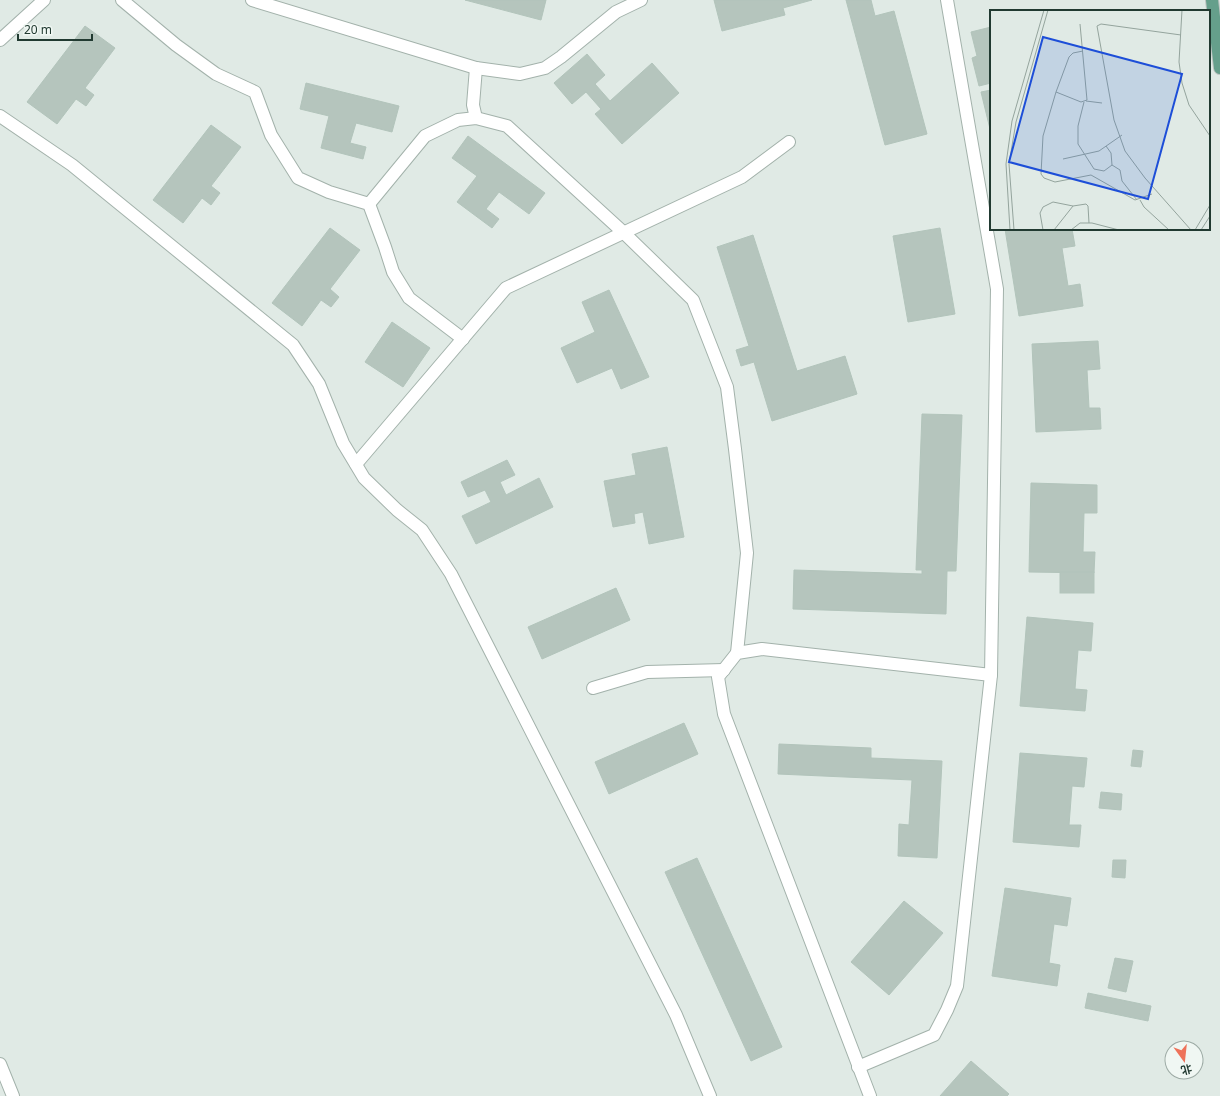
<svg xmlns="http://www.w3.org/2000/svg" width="1220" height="1096" font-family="'Noto Sans','Noto Sans SC',sans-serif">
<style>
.building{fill:#b5c5bd;stroke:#b2c4bb}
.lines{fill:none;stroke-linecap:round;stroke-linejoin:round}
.service-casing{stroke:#a3b2ab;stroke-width:14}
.minor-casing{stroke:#a3b2ab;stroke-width:14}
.tertiary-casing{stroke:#a3b2ab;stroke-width:14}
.primary-casing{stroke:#bcc4c1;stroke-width:14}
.service{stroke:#fff;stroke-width:12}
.minor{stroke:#fff;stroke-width:12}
.tertiary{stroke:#fff;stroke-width:12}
.primary{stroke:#659f8b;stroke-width:12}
.inset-road{fill:none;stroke:#94a49d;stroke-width:1}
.view{fill:#1d4ed8;fill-opacity:0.15;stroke:#1d4ed8;stroke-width:2}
.inset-edge{fill:none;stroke:#213a31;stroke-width:2}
</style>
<rect width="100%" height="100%" fill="#e0eae5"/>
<g class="building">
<path d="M465,0H546L541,20Z"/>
<path d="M714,0H812L783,8L785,15L722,31Z"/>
<path d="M846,0H871L875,16L894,11L927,134L885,145Z"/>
<path d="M85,26L115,48L85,88L94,95L86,106L76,99L57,124L27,102Z"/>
<path d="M991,27V83L979,86L972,58L977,56L971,32Z"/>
<path d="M587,54L605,75L595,84L610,101L652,63L679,93L622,144L595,114L601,109L586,92L572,104L554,83Z"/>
<path d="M306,83L399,106L392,132L356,123L350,143L366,147L363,159L321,148L329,116L300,109Z"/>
<path d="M991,90V129H990L981,92Z"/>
<path d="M211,125L241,147L211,186L220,193L211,205L202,198L183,223L153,200Z"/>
<path d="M468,136L545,193L529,214L499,192L486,209L499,219L492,228L457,202L477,176L452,158Z"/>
<path d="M330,228L360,250L330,289L339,297L331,307L321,300L302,326L272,303Z"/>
<path d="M940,228L955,314L908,322L893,236Z"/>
<path d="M1005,229H1072L1075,246L1062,248L1068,286L1080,284L1083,306L1019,316Z"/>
<path d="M753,235L797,371L845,356L857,394L772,421L754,362L741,366L736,350L749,346L717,247Z"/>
<path d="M609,290L649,377L621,389L612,368L577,383L561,348L595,332L582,302Z"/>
<path d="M392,322L430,348L403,387L365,362Z"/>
<path d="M1098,341L1100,369L1087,370L1089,408H1100L1101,429L1036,432L1032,344Z"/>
<path d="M922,414L962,415L956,571H947L946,614L793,609L794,570L922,574V570H916Z"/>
<path d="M667,447L684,537L649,544L643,512L634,514L635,523L613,527L604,481L636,475L632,454Z"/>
<path d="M507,460L515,475L500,482L506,495L539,478L553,507L476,544L462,516L491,502L485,490L468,497L461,482Z"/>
<path d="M1031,483L1097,485V513H1084L1083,552H1095L1094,573L1029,572Z"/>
<rect x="1060" y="572" width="34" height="21"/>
<path d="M616,588L630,620L542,659L528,627Z"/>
<path d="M1027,617L1093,623L1091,651L1078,650L1075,689L1087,690L1085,711L1020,706Z"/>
<path d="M684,723L698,754L609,794L595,762Z"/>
<path d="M779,744L871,748V758L942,761L937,858L898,856L899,824L909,825L912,780L778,774Z"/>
<path d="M1133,750L1143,751L1141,767L1131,766Z"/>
<path d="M1020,753L1087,758L1084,787L1072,786L1069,825H1081L1079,847L1013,842Z"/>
<path d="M1101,792L1122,794L1121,810L1099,808Z"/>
<path d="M697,858L782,1047L751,1061L665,872Z"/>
<path d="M1113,860H1126L1125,878L1112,877Z"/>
<path d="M1005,888L1071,898L1067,926L1054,924L1049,963L1060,965L1057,986L992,976Z"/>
<path d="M904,901L943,933L889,995L851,962Z"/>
<path d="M1115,958L1133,961L1126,992L1108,988Z"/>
<path d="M1088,993L1151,1006L1148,1021L1085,1008Z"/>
<path d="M971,1061L1009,1094L1007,1096H940Z"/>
</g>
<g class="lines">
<defs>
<g id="service">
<path d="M122,0L176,45L216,74L255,92L271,135L298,178L329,192L369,204L385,247L393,272L409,298L463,339"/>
<path d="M252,0L476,68L520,74L545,68L561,57L616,12L641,0"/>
<path d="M0,40L44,0"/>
<path d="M476,118L473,105L476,68"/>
<path d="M369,204L425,136L458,120L476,118L507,126L624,233L693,300L727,387L735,449L747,553L737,653"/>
<path d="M356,464L506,288L742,177L789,142"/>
<path d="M593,688L647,672L724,670"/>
<path d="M858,1067L934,1035L947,1010L957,986L991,675L997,289L947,0"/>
<path d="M870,1096L724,714L718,677L737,653L762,649L991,675"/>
</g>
<path id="minor" d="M0,116L72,165L293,345L319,384L343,443L364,478L397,510L422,530L451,574L676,1015L710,1096"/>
<path id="tertiary" d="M0,1064L13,1096"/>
<path id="primary" d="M1212,0L1220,68"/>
</defs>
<use href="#service" class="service-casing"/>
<use href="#minor" class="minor-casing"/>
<use href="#tertiary" class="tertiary-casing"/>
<use href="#primary" class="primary-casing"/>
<use href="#service" class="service"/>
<use href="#minor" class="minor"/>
<use href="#tertiary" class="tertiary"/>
<use href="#primary" class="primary"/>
</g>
<g transform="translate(990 10)">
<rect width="220" height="220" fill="#e0eae5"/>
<path class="inset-road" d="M192,0L189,52L192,73L199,95L220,126M191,25L111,14L107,16L124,110L135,141L155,168L201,220M93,41L83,43L79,47L66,82L53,126L51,164L54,168L65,172L101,165L145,190L162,184M66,82L91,92L97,90L90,14M96,91L112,93M94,92L88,116V134L104,159L114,161L122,155M116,136L121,143L122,155L130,160L132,171L147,190M73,149L109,141L132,125M150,190L154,197L179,220M20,220L16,154L22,111L54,0M24,220L19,154L26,112L58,0M53,220L50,203L53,197L63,192L83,196L96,194L98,196L99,213M64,220L83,196M81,220L90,213H102L129,220M205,220L220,195M211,220L220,206"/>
<path class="view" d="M53,27L192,64L158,189L19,152Z"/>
<rect width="220" height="220" class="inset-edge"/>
</g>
<g transform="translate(1184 1060) rotate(165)"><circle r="19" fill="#f0f7f3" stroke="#9daba5"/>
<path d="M0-3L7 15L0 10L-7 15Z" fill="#ee725a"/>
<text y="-6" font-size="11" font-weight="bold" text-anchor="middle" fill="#213a31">北</text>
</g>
<path d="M18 34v6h74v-6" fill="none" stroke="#213a31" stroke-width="2"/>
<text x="24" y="34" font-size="12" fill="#213a31" stroke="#f0f7f3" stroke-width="3" paint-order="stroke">20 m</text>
</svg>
